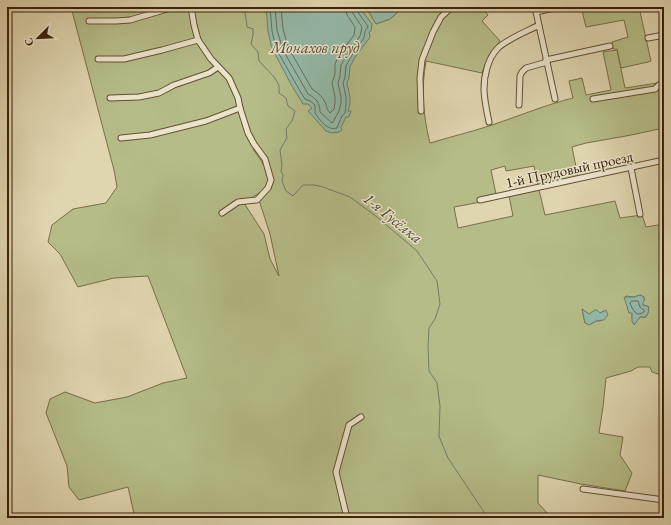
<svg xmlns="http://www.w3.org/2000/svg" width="671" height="525" font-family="'EB Garamond',serif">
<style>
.green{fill:#b5bc88;stroke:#786e49;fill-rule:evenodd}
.water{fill:#93b9a8;stroke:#707c69}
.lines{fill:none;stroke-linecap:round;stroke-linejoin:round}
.shore{stroke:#676d59;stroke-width:1}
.stream{stroke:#707c69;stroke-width:1}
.minor-casing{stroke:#644e33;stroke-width:7}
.minor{stroke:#eae4cb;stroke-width:5}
.labels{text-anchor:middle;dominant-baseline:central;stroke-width:3;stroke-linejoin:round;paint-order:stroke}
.street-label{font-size:15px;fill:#3b210a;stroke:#eae4cb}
.water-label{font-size:16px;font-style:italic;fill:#514732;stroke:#eae4cb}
</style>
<rect width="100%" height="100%" fill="#dfd5af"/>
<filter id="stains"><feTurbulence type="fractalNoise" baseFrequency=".005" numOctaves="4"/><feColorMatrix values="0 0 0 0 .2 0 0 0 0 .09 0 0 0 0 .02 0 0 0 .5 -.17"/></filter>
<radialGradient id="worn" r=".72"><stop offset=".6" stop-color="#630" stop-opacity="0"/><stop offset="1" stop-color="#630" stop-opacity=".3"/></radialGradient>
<g class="green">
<path d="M71,7H366L376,24L390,19L398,12V7H482L488,15L482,21L500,41C492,51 486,61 482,73L426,61C421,89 423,116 430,143C450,137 471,132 492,125C519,116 545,105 573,98L569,81L582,78L586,95L611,90L603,52L617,50L625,88L664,82V128L626,136L586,143L572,147L578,177L538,186L534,166L506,171L505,166L491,170L497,199L454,207L458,228L513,216L509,196L539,190L545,215L615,201L620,218L642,215L646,227L664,224V376L652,372L650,367H638L631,371L606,378L603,407L599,433L623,437L620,455L632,473L625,491L581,484L538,475V503L549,515L577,518H135L128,487L79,500L69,487L67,466L46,413L50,399L65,392L95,403L127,397L163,383L187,378L148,276L114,278L78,287L60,254L48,242L52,225L73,209L106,203L117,187L114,170ZM258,147L273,181L271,189L259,200L270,234L279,276L270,259L264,234L244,203C251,198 259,194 265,188C276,178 259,158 253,149ZM640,295L644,297V301L642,302L643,305L647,306L649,307L648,309V313L646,317H640L634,324L632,318V313L628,310L626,296L634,297ZM582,309L589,314L598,312L600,313L604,311L601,321H596L591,324L585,323Z"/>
<path d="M581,7H639L651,61L648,62L621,68L617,49H613L612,42L628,37L624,20L586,27Z"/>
</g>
<g class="water">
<path d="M266,7H359L372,24L371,31L369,32L370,37L368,40L355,57L350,67L349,78L347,83L350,97V104L348,111H351L349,117H346L341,127L342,130L339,132L332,133L326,131L308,111L312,108L308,104H303L292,86L275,54L271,45L268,31Z"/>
<path d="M366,7H398V12L390,19L376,24Z"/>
<path d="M640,295L644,297V301L643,302V305L647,306L649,308L648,309L649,311L646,317H640L634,325L632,321V313H629L624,297H634Z"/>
<path d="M582,309L589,314L595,310H597L600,313L606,310L608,315L604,320L596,321L589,325L585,323Z"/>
</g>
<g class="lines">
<g class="shore">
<path d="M270,7L272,31L275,44L278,52L296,84L305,99L310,101L315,105V113C320,120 327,131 337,128L342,116L345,113L346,104V97L343,83L345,77L346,66L352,55L364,38L365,31L368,27C365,20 357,14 356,7"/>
<path d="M275,7L277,30L283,50L308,94C316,98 320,103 320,112L332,123L333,122L339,111L341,103V97L338,83L340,76L341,65L348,53L360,36L362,27L352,12L351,7"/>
<path d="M281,7L283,29L288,47L312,89C320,94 326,100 327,109L330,113L334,109L335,102V97L332,83L335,74V64L339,55L354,35L355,27L347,15L345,7"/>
<path d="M632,301H638L640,307L644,310V312C642,313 640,314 638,314C634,313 631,306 630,303Z"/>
</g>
<path class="stream" d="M244,7L246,19L247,27L253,29V35L251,44L258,52L259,61L274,77L279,85V93L286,98L288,106L295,111L292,121L286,129L287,138L280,150L282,166L281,171L283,175L282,181L286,191L293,196L303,185H314L323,187L350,197L377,217L417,251L437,281L440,304L435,319L429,328L428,346L429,371L437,383L440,406L439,436L448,458L488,518"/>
<defs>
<g id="minor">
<path d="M191,7L194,25L198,40L211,59L229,78L238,98L240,108L248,133L254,144L265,159L271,180L268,188L257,200L238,202L222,213"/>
<path d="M535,7L555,99"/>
<path d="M536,12L559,7"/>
<path d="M89,21H116L130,20L174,7"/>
<path d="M648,38L664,35"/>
<path d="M98,59H124L162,50L198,40"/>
<path d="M546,60L610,46"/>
<path d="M110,98L139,97L159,93L174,85L209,73L218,67"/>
<path d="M593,99L655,89L659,85L664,84"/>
<path d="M519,105L520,76L522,72L526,68L547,62"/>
<path d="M421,111L420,78L422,60L433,32L441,17L452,7"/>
<path d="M489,122C487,112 484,99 484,89C484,75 488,59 497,49C504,41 525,32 535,27L539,26"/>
<path d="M121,138L150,135L206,121L240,108"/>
<path d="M631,168L640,214"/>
<path d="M480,200L664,160"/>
<path d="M583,489L664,500"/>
<path d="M347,518L336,472L349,425L361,417"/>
</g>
</defs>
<use href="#minor" class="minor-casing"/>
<use href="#minor" class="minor"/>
</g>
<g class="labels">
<g class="street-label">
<text transform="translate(569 169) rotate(-12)">1-й Прудовый проезд</text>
</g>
<g class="water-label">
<text x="315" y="47">Монахов пруд</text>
<text transform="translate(393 218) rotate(39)">1-я Гусёлка</text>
</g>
</g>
<rect width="671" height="525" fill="none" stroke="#dfd5af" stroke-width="24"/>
<rect x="8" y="8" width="655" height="509" fill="none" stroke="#3b210a" stroke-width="2"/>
<rect x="12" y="12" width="647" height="501" fill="none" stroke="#3b210a"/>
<g transform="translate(38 38) rotate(246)" stroke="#eae4cb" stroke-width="3" paint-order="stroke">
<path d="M0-3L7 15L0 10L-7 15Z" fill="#3b210a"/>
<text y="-6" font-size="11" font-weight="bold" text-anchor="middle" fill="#3b210a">С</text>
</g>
<rect width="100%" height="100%" filter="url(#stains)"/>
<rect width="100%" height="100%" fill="url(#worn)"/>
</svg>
